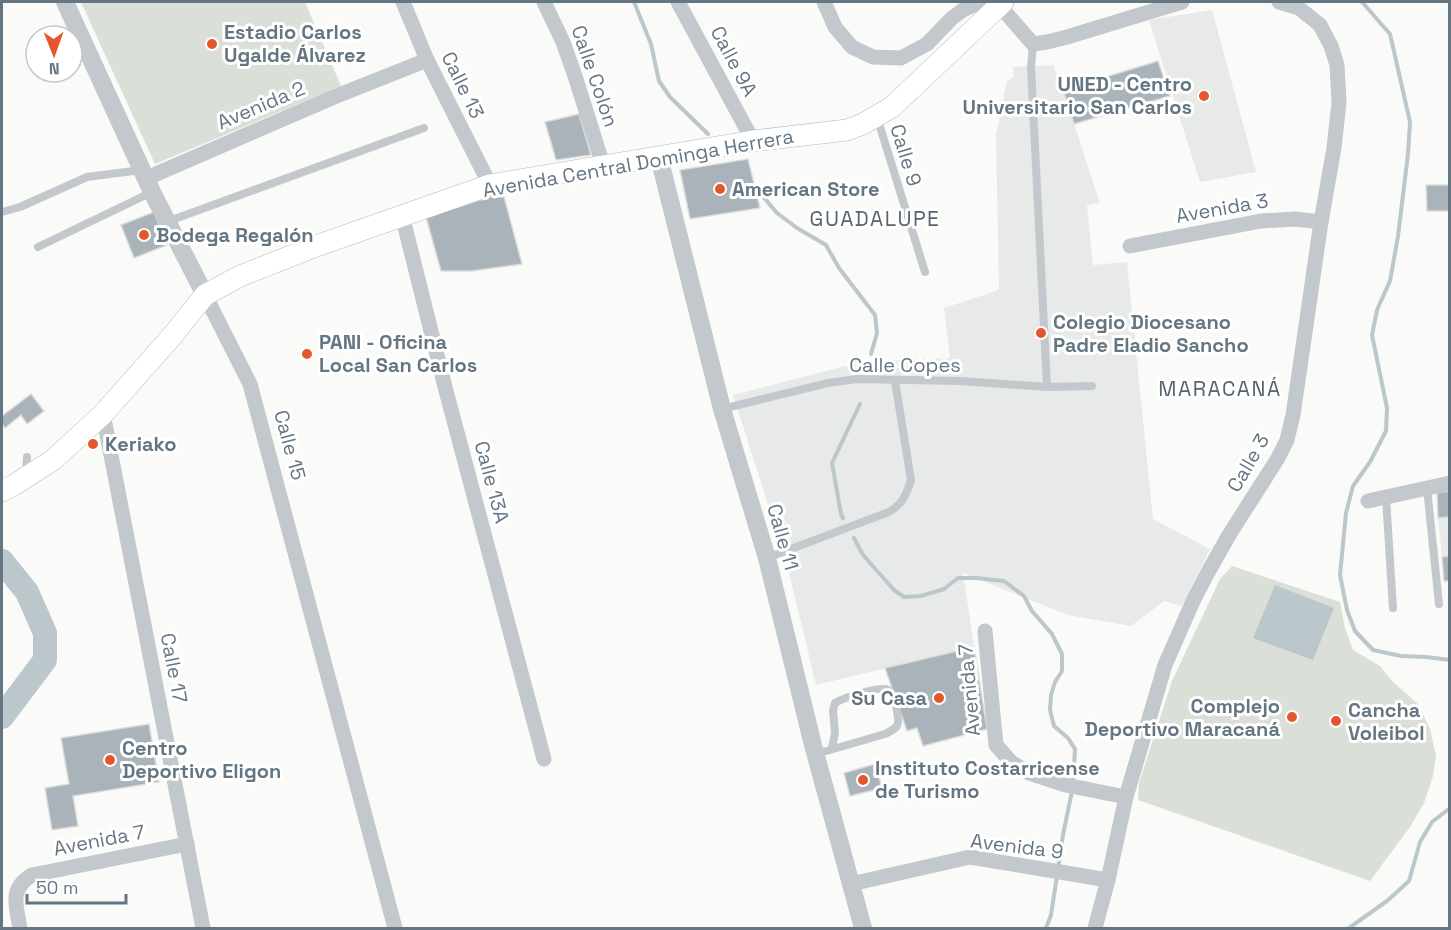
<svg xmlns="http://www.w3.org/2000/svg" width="1451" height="930" font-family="'Space Grotesk',sans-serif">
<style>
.built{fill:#e8e9e9}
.green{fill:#dadfd7}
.water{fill:#bbc7cb}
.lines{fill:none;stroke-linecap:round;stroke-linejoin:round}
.stream{stroke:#bbc7cb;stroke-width:4}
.river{stroke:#bbc7cb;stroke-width:24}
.building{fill:#aab3b9;stroke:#dcdcda;stroke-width:1.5}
.secondary-casing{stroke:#b3babf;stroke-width:22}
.service{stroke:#c3c8cc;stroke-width:8}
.minor{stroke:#c3c8cc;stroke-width:15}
.tertiary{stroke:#c3c8cc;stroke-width:18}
.secondary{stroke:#fff;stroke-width:21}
.poi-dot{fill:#e4572e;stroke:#fff;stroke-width:2}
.labels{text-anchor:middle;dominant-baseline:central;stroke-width:6;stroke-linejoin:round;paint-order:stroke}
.poi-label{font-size:20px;font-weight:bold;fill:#657683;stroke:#fff;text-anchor:start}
.street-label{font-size:20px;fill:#657683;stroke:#fff}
.neighbourhood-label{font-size:21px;letter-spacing:1.5px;fill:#57646e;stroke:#fff}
</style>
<rect width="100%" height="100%" fill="#fafaf8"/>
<g class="built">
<path d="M1212,10L1256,172L1200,182L1149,20Z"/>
<path d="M1053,65L1063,90L1100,203L1087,205L1093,265L1127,262L1153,519L1210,549L1182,606L1164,601L1131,626L1068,615L963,573L974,647L816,685L787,564L733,395L861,362L950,358L944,308L999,290L996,136L1007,81L1014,77L1013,67Z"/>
<path d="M1449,517V556L1442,557L1438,518Z"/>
</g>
<g class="green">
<path d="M81,2H305L341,86L155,164Z"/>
<path d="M1232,566L1340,602L1345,628L1353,650L1380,666L1393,682L1418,704L1430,729L1436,756L1433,776L1424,803L1410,827L1370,881L1138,800L1139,783L1172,681L1220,579Z"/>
</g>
<path class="water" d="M1275,585L1334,608L1313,660L1253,638Z"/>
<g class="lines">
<g class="stream">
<path d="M634,2L651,44L659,81L670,97L708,134"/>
<path d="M1362,2L1390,34L1410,122L1408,154L1398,236L1390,281L1377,310L1372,335L1387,408L1386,431L1370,462L1353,486L1346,513L1340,575L1347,610L1355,631L1373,650L1401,656L1426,657L1450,660"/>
<path d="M754,186L777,213L797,228L826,245L839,268L875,315L877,333L871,354"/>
<path d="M843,518L841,514L832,463L860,404"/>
<path d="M854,538L863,555L894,590L904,597L921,596L944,589L958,578H976L1004,581L1024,596L1032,611L1052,634L1062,654V671L1055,682L1051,695L1050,710L1054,726L1068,738L1075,749L1073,784"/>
<path d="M1058,869L1063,835L1072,791"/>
<path d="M1046,928L1051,915L1057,876"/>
<path d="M1349,928L1387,901L1409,881L1420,842L1432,822L1450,808"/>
</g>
<path class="river" d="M2,561L27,592L45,633V660L2,717"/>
</g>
<g class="building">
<path d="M1158,61L1170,96L1074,124L1063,90Z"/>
<path d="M579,114L591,155L556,160L545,122Z"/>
<path d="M748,159L760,208L690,219L680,170Z"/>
<path d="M1426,185H1450V211H1427Z"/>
<path d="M503,193L522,264L472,271H441L426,217Z"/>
<path d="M154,212L167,245L134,258L121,225Z"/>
<path d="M31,394L44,411L27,424L21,415L5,428L2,424V416Z"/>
<path d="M1450,491V517L1438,518L1437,493Z"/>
<path d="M1450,556V581H1444L1442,557Z"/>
<path d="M974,647L987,729L923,746L917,728L907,731L885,668Z"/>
<path d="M149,724L159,782L73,796L78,826L52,830L45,788L69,784L61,738Z"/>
<path d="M875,764L882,788L850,796L844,773Z"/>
</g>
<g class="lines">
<defs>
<path id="secondary" d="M2,491L14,485L53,460L103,414L173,335L205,295L240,276L319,245L490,185L753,141L847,130L863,124L892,107L1003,2"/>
</defs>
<use href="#secondary" class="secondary-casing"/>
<g class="service">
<path d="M1033,44L1031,67L1047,387"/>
<path d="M877,117L925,272"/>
<path d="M2,212L20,207L87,177L141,170"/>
<path d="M169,221L424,128"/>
<path d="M38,247L152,192"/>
<path d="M722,409L828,383L857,379L960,381L1047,387L1092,386"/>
<path d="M26,473L27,457"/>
<path d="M1427,488L1439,604"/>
<path d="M1386,497L1393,608"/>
<path d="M767,558L889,512C903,503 906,496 911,480L895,381"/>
<path d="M816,754L885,734C889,732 894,730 897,726C900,721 895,694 889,690C882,685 843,698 835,703L833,710L835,733L832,748"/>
</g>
<g class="minor">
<path d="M403,2L427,60L490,185"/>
<path d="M544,2L563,42L575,76L603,165"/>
<path d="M678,2L753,141"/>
<path d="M824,2L835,27L852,47L873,57L901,58L927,44L952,18L963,10L980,2L999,5L1033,44L1047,42L1067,37L1182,2"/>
<path d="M147,178L334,97L427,60"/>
<path d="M402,215L445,387L544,759"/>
<path d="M1130,246L1261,221L1295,219L1321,222"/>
<path d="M205,295L250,384L395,928"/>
<path d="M103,414L203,928"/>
<path d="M1368,501L1450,483"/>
<path d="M985,631L996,745L1011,762L1029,773L1066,785L1126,797"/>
<path d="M851,884L970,857L1108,880"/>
<path d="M20,928C16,905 9,889 32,875L187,844"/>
<path d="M1095,928L1108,880L1126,797L1165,665L1194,599L1207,574L1229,535L1278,458L1287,440L1293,415L1321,222L1334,148L1339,102L1337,65L1331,46L1320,25L1299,8L1279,2"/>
</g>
<g class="tertiary">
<path d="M65,2L152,192L205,295"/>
<path d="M659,157L722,409L767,558L813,745L863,928"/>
</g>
<use href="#secondary" class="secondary"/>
</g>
<g class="poi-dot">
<circle cx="212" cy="44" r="6"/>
<circle cx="1204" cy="96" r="6"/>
<circle cx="720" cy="189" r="6"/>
<circle cx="144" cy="235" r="6"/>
<circle cx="1041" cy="333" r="6"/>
<circle cx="307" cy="354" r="6"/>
<circle cx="93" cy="444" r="6"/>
<circle cx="939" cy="698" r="6"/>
<circle cx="1292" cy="717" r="6"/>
<circle cx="1336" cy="721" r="6"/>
<circle cx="110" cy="760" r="6"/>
<circle cx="863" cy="780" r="6"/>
</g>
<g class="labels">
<g class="poi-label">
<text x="224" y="32">Estadio Carlos<tspan x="224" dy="23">Ugalde Álvarez</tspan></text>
<text x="1192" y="84" text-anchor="end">UNED - Centro<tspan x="1192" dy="23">Universitario San Carlos</tspan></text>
<text x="732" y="189">American Store</text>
<text x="156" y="235">Bodega Regalón</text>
<text x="1053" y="322">Colegio Diocesano<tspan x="1053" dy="23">Padre Eladio Sancho</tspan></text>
<text x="319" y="342">PANI - Oficina<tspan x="319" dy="23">Local San Carlos</tspan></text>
<text x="105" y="444">Keriako</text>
<text x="927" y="698" text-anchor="end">Su Casa</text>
<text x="1280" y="706" text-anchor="end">Complejo<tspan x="1280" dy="23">Deportivo Maracaná</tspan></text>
<text x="1348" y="710">Cancha<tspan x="1348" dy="23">Voleibol</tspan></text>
<text x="122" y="748">Centro<tspan x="122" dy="23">Deportivo Eligon</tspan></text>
<text x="875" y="768">Instituto Costarricense<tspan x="875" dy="23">de Turismo</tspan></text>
</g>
<g class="street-label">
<text transform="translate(734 61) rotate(62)">Calle 9A</text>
<text transform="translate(595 76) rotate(71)">Calle Colón</text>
<text transform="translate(463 85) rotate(64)">Calle 13</text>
<text transform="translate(261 105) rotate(-23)">Avenida 2</text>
<text transform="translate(906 155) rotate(73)">Calle 9</text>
<text transform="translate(638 163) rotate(-10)">Avenida Central Dominga Herrera</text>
<text transform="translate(1222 208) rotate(-10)">Avenida 3</text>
<text x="905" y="365">Calle Copes</text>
<text transform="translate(290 445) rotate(75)">Calle 15</text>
<text transform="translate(1248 463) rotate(-60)">Calle 3</text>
<text transform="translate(492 482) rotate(75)">Calle 13A</text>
<text transform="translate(783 537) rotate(74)">Calle 11</text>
<text transform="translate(174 668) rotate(79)">Calle 17</text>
<text transform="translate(969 690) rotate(-95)">Avenida 7</text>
<text transform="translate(99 840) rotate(-11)">Avenida 7</text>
<text transform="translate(1017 846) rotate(7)">Avenida 9</text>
</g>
<g class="neighbourhood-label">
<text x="875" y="218">GUADALUPE</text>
<text x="1220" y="388">MARACANÁ</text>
</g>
</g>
<rect width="1451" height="930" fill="none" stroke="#657683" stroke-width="6"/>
<g transform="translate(54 54) rotate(179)"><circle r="28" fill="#ffffff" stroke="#c1c8cd" stroke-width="1.5"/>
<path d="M0-4.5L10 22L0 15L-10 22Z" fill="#e4572e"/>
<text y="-9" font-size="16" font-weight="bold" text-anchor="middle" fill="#657683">N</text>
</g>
<path d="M27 894v9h99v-9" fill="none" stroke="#657683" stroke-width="3"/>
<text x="36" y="894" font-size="18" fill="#657683" stroke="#ffffff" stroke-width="4.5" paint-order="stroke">50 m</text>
</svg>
